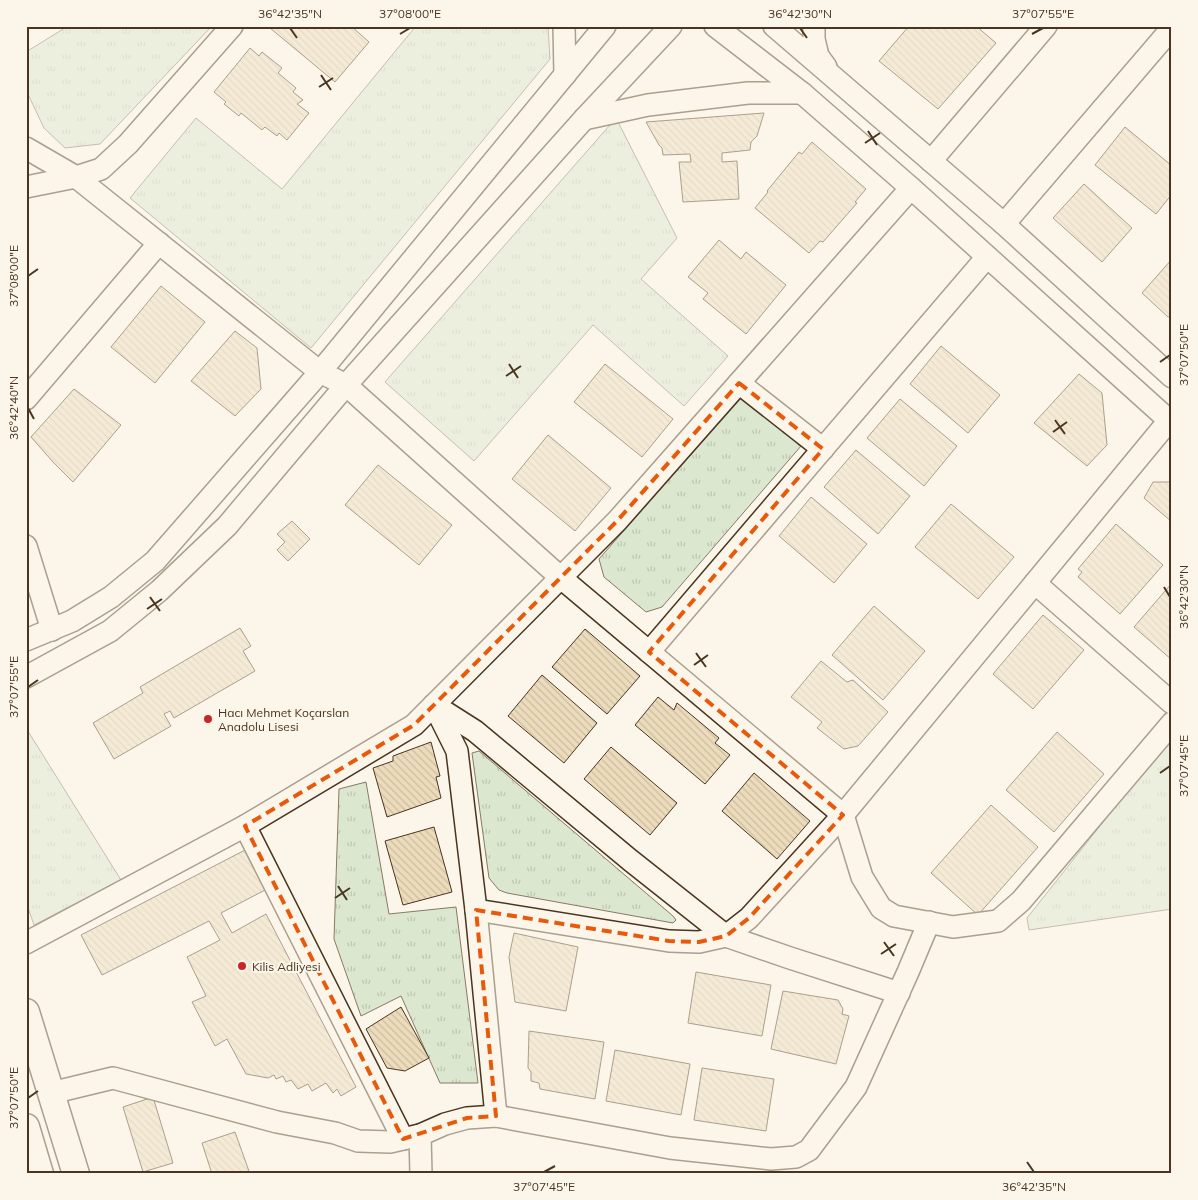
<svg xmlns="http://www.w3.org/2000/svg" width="1198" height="1200" font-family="Mulish,sans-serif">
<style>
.grass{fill:url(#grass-tufts);stroke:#887966}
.building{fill:url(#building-back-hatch);stroke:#4a3520}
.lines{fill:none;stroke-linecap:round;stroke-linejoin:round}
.minor-casing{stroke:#4a3520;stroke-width:24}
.major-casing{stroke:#4a3520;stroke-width:29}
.minor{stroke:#fbf6e9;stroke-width:21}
.major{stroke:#fbf6e9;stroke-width:26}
.marked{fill:none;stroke:#e8590c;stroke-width:4;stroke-dasharray:10 6;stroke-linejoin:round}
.ticks{fill:none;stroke:#4a3520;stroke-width:2}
.poi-dot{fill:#c62828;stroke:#fbf6e9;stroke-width:2}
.labels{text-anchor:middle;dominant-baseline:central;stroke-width:4;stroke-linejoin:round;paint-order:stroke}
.poi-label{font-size:12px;fill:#4a3520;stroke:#fbf6e9;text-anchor:start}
.neatline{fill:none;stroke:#4a3520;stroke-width:2}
.ticks-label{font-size:12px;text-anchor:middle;fill:#4a3520}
</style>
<defs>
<pattern id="grass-tufts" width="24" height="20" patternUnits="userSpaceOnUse" patternTransform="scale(1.25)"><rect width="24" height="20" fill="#dce7d0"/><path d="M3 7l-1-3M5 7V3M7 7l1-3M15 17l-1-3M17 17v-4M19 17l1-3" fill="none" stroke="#bec7b2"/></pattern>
<pattern id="building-back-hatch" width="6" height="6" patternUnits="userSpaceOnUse" patternTransform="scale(1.25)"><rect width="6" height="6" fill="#ecdcbc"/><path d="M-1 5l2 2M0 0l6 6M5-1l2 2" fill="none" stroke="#ccbda1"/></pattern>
</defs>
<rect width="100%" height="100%" fill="#fbf6e9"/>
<g class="grass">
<path d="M68,26H212L100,144L65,148L44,128L26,90V52Z"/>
<path d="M416,26H548L550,59L311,348L130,198L196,118L282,189Z"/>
<path d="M616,118L677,238L641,279L728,356L684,406L593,325L474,461L385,382Z"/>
<path d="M742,396L801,446L662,607L646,612L604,577L599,559Z"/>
<path d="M26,728L121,880L34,925L26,902Z"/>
<path d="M1172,738V909L1029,930L1027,918L1169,739Z"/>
<path d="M479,751L673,916L676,920L673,923L507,893L499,890L489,878L472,753Z"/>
<path d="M366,782L389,914L456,907L478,1083H440L401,996L361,1016L334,939L339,789Z"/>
</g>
<g class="building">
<path d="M272,26H351L369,42L335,82L270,28Z"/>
<path d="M909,26H976L996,43L938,109L879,61Z"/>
<path d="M250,48L259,56L262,52L282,68L278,73L296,88L293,92L303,100L297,104L309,113L287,140L279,133L277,136L265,127L262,130L241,113L239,116L224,104L226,102L214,92Z"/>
<path d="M764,113L757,136L751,142L750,150L722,153V162L737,161L739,199L683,202L679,162H691L690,154L663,155L662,148L659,145L646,122Z"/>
<path d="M1125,127L1172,166V194L1156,214L1095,165Z"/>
<path d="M812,142L866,189L855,202L857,203L823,242L820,241L809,253L755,208L768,192L767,191L799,152L802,154Z"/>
<path d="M1084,184L1132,228L1102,262L1053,218Z"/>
<path d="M719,240L741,259L746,252L786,285L746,334L703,299L708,293L688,277Z"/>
<path d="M1172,259V316L1168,317L1142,293Z"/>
<path d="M161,286L205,322L155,383L111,347Z"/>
<path d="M235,331L257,348L261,389L235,416L191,381Z"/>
<path d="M941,346L1000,395L968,433L910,384Z"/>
<path d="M605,364L673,419L642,457L574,402Z"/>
<path d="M1079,374L1102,393L1107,445L1087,466L1034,423Z"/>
<path d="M74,389L121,425L73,482L53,462L31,437Z"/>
<path d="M900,399L957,446L924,486L867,438Z"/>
<path d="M548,435L611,488L575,531L512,479Z"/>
<path d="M856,450L910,496L878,534L824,487Z"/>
<path d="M378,465L452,525L419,565L345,505Z"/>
<path d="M1153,482H1172V522L1144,498Z"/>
<path d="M811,497L867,544L834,583L779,536Z"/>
<path d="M951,504L1014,557L978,599L915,547Z"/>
<path d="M292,521L310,539L288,561L277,550L285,542L277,534Z"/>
<path d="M1116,524L1163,565L1120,614L1078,577L1082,572L1078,569Z"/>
<path d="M1172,583V660L1134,627Z"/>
<path d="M874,606L925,651L883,700L832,655Z"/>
<path d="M1043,615L1084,650L1033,709L993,674Z"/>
<path d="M240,628L251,646L243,651L255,671L174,718L170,711L164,714L171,726L114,759L93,723L143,693L140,687Z"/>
<path d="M585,629L640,676L607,714L552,667Z"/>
<path d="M821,661L847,682L853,680L888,712L858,746L844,749L817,728L822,722L791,697Z"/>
<path d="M542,675L597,723L564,763L508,716Z"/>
<path d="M658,697L674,710L677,703L719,738L715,743L730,755L705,784L635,725Z"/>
<path d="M1057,732L1104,774L1054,832L1006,790Z"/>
<path d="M431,742L440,776L436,777L441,798L387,817L373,768L393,761V756Z"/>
<path d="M611,747L677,803L650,835L584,779Z"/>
<path d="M754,773L810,821L777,859L722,811Z"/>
<path d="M991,805L1038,847L978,915L931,873Z"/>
<path d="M434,827L452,892L403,905L385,841Z"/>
<path d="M247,849L267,889L221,913L232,933L266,914L356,1087L341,1096L337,1089L333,1093L326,1083L312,1091L308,1084L298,1089L291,1080L286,1082L283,1076L276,1079L274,1075L268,1078L246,1074L227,1039L215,1046L192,1002L206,996L187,957L220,940L209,921L102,975L81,935Z"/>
<path d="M514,933L578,947L566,1011L515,1002L509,957Z"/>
<path d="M696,972L771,985L762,1036L688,1023Z"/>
<path d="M783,991L838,1000L843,1009L842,1014L849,1016L836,1064L771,1049Z"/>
<path d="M401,1007L429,1058L405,1071L387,1068L366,1029Z"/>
<path d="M529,1031L604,1042L595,1099L540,1089L539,1083L531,1081V1072L528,1068Z"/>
<path d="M615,1050L690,1064L681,1115L606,1101Z"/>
<path d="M702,1068L774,1079L766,1131L694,1120Z"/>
<path d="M153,1097L173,1163L143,1172L123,1107Z"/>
<path d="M235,1132L250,1174H212L202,1143Z"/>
</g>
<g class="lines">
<defs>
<g id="minor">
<path d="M564,26L565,75"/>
<path d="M715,26L802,93L911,188L1172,423"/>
<path d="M774,26L931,161L1004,224L1172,377"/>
<path d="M814,26V39L818,56L826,67"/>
<path d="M584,119L648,105L748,93H802"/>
<path d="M26,148L76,177L320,372L346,385L560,577L843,815L862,877L881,908L894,916L953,927L998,921L1021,901L1172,723"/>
<path d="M931,161L1046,26"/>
<path d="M26,187L76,177L101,169L128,144L232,26"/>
<path d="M1004,224L1172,28"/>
<path d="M739,383L823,449"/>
<path d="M26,399L159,243"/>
<path d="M26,546L52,630"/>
<path d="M1035,583L1172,703"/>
<path d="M26,640L72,621L111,597L155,561L320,372L605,26"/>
<path d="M649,652L987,257"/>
<path d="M26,677L110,631L159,591L227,526L346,385L584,119L671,26"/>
<path d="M434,705L475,731L630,860L726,936L790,958L899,993"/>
<path d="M434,705L457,751L476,910L496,1116"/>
<path d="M245,826L403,1139"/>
<path d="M476,910L669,941L699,942L726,936L749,918L843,815L1035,583L1172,417"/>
<path d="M26,943L245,826L414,725L617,521L911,188"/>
<path d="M51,1093L113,1078L277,1122L335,1133L358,1141L390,1142L420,1135L445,1124L467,1118L496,1116L670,1148L771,1159L796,1157L809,1150L856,1087L908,972L929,922"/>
<path d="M420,1135L421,1174"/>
</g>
<g id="major">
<path d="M26,1012L76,1174"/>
<path d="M26,1127L40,1174"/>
</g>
</defs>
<use href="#minor" class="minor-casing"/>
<use href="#major" class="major-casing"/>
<use href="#minor" class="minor"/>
<use href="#major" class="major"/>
</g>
<path d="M0 0H1198V1200H0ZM739,383L823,449L649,652L843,815L749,918L726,936L699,942L669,941L476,910L496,1116L467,1118L403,1139L245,826L414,725L617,521Z" fill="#fbf6e9" fill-opacity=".55" fill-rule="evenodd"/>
<path class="marked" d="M739,383L823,449L649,652L843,815L749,918L726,936L699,942L669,941L476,910L496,1116L467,1118L403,1139L245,826L414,725L617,521Z"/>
<path class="ticks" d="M290,28L297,38M800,28L807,38M400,34L410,28M1032,34L1043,28M321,75L331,90M319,87L333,78M868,131L877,145M865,143L880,133M28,276L38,269M1160,362L1170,355M509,364L518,378M506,376L521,366M28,408L34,419M1055,420L1065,434M1053,432L1067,422M1164,587L1170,597M150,597L160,611M147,609L162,599M696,653L706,667M694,665L708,655M28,687L38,680M1160,773L1170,766M338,886L347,900M335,898L350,888M884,942L894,956M881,954L896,944M28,1098L38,1091M1027,1162L1034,1172M544,1172L555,1166"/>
<g class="poi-dot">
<circle cx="208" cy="719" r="5"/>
<circle cx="242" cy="966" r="5"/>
</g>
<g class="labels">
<g class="poi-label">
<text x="218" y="712">Hacı Mehmet Koçarslan<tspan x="218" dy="14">Anadolu Lisesi</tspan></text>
<text x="252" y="966">Kilis Adliyesi</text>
</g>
</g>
<rect width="1198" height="1200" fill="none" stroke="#fbf6e9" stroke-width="55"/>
<rect x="28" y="28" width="1142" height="1144" class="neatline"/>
<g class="ticks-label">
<text x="290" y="18">36°42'35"N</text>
<text x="410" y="18">37°08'00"E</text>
<text x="800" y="18">36°42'30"N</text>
<text x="1043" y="18">37°07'55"E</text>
<text transform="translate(14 276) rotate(-90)" y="4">37°08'00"E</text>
<text transform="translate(1184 355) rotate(-90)" y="4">37°07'50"E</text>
<text transform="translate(14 408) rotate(-90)" y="4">36°42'40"N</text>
<text transform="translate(1184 597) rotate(-90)" y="4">36°42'30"N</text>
<text transform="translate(14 687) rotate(-90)" y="4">37°07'55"E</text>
<text transform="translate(1184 766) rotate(-90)" y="4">37°07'45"E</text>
<text transform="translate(14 1098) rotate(-90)" y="4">37°07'50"E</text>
<text x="544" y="1191">37°07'45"E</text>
<text x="1034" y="1191">36°42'35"N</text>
</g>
</svg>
